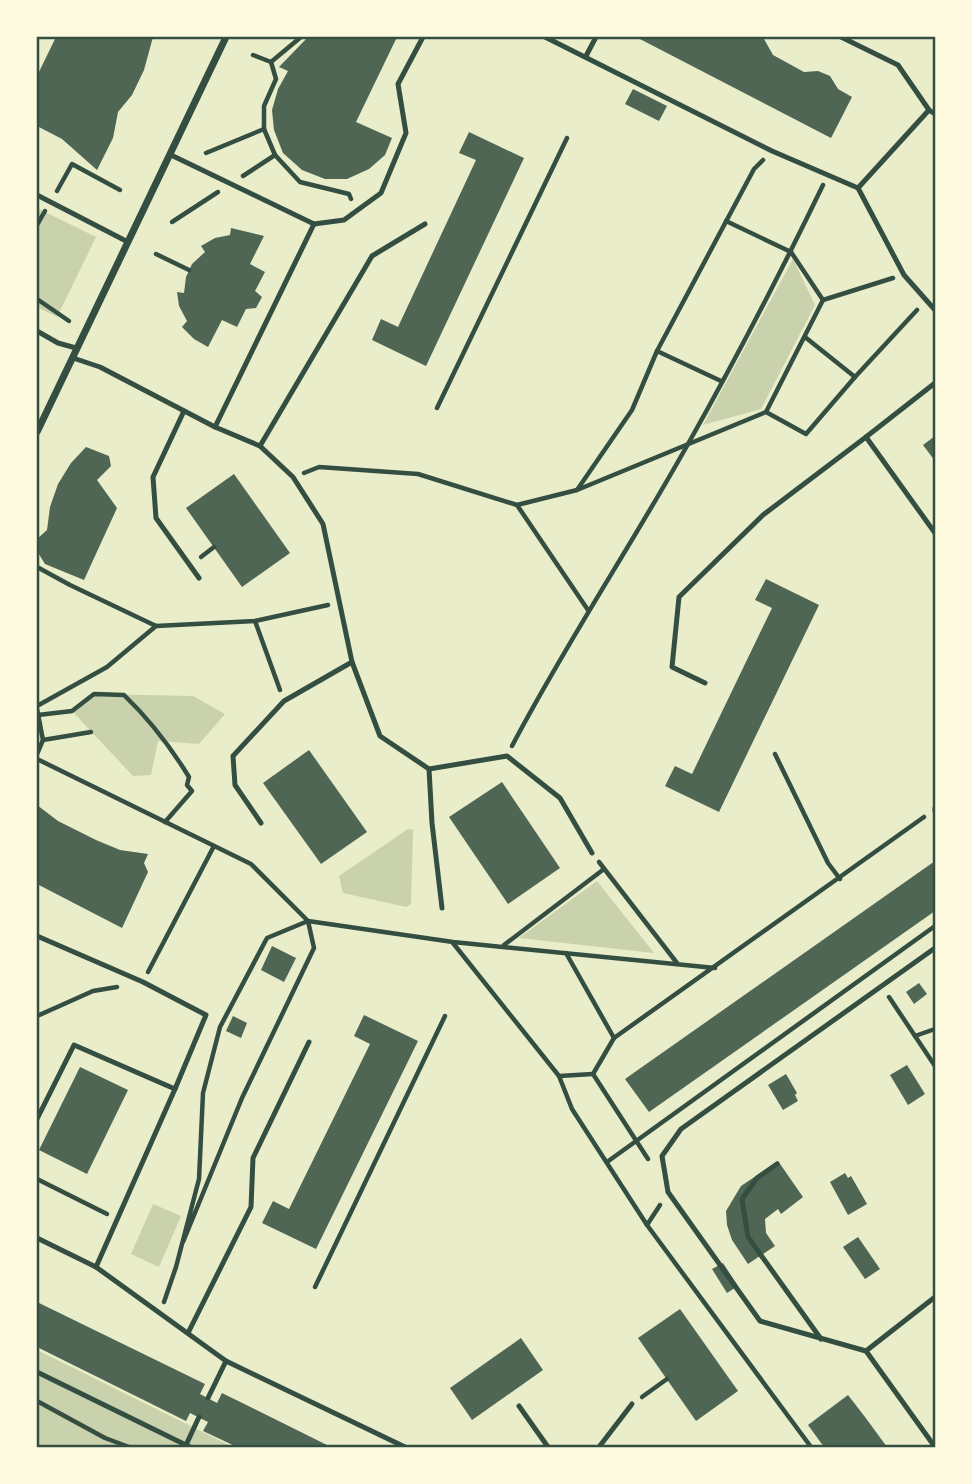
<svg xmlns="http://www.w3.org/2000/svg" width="972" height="1484" font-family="'Noto Sans',sans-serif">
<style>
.green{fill:#cad2ad}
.building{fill:#4f6655}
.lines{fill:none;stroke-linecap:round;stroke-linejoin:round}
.path{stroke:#344e41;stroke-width:4.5}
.service{stroke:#344e41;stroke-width:5}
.minor{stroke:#344e41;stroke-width:7}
.neatline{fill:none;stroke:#344e41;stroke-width:2.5}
</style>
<rect width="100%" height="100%" fill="#e9edc9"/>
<g class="green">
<path d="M37,208L96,237L57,317L37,307Z"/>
<path d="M793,259L815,305L761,409L703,425Z"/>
<path d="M94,694L193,696L225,714L199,744L158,741L151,775L133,776L72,711Z"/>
<path d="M408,829L413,830L411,904L406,907L343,893L339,876Z"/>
<path d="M597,881L654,953L519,938Z"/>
<path d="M153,1204L181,1216L159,1267L131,1254Z"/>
<path d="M37,1350L233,1447H37Z"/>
</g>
<g class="building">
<path d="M56,37H153L144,70L132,95L118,112L113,138L97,170L62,139L37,126V76Z"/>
<path d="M308,37H397L356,122L392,138L385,155L369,169L347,179H325L302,170L283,153L274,130L272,110L278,89L288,71L279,67Z"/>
<path d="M636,37H758L764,39L773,55L804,72L818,71L830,76L838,89L852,97L831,138Z"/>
<path d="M633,89L667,106L659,121L625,104Z"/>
<path d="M469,132L524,158L426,366L372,340L381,319L398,327L476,160L459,153Z"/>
<path d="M231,228L264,236L250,264L265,272L255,291L262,297L256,308L246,309L237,327L222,320L208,347L194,339L182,327L187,321L179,306L177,292L184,293L186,277L192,264L205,252L201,246L215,238L230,235Z"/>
<path d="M935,436V461L923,445Z"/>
<path d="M86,447L109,456L111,466L97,480L117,508L84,580L45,564L37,551V539L47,530L50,507L58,484L71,463Z"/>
<path d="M234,474L290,553L242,587L186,508Z"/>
<path d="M766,579L819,605L719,812L665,786L675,766L692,774L772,608L755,600Z"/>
<path d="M309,750L367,832L321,864L263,783Z"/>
<path d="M502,782L560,868L508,904L449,817Z"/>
<path d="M37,805L58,821L96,840L120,850L148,854L144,863L148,872L122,928L37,884Z"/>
<path d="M935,861V911L649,1112L625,1079Z"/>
<path d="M272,946L296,958L284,982L261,970Z"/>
<path d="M919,983L927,994L914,1004L906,992Z"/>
<path d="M364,1015L418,1041L316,1249L262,1223L273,1201L289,1209L370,1044L354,1036Z"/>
<path d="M233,1016L247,1023L241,1038L226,1031Z"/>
<path d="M907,1065L925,1094L908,1105L890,1075Z"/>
<path d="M80,1067L128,1090L87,1174L39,1150Z"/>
<path d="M786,1074L797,1093L795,1095L798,1101L783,1110L768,1085Z"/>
<path d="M778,1161L803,1197L781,1214L778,1209L765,1219L766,1233L775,1246L748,1264L732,1240L727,1225L726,1211L741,1186Z"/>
<path d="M845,1173L848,1178L851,1176L867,1204L848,1215L830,1182Z"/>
<path d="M858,1237L880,1269L865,1279L843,1247Z"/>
<path d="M723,1263L738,1286L727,1293L712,1269Z"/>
<path d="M37,1302L205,1384L200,1394L217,1403L222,1393L331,1447H237L203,1431L208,1422L190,1413L186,1421L37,1347Z"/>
<path d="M680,1309L738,1391L696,1421L638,1338Z"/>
<path d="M521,1338L543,1370L472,1420L450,1388Z"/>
<path d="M848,1395L865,1417L887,1447H824L808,1425Z"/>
</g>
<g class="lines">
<g class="path">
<path d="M253,55L271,62L276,79L264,106V129L275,155L300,182L349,194L351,199"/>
<path d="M271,62L301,37"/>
<path d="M206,153L264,129"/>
<path d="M243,176L275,155"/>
<path d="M57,191L72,164L120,190"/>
<path d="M726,221L791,252L823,300L893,278"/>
<path d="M172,222L218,192"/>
<path d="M37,225L45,211"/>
<path d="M156,254L189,270"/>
<path d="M37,299L69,321"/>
<path d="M805,337L855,377"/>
<path d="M657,351L721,381"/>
<path d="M437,408L567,138"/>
<path d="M766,412L823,300"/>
<path d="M304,473L319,467L418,474L517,505L577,490L766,412L806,434L855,377L917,310"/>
<path d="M577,490L632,410L657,351L754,169L763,160"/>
<path d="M517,505L588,610"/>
<path d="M201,557L214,547"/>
<path d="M37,567L70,585L156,626L255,621L328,605"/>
<path d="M255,621L280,690"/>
<path d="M37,706L107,667L156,626"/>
<path d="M37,709L43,740"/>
<path d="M38,715L72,711L94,694L124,695C150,720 170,746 189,777L187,785L192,791L165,822"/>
<path d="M512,746C566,643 631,546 688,444C736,359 781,272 823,185"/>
<path d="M37,754L43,740L91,732"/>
<path d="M775,754L828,863L840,879"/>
<path d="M37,759L251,864L308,921L453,942L715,968"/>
<path d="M599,862L677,963"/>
<path d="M453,943L559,1076L572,1109L647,1225L811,1447"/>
<path d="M504,945L604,869"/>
<path d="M566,953L614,1038"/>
<path d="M148,972L214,846"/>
<path d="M889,997L935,1066"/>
<path d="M37,1016L93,991L117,987"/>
<path d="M915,1036L935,1029"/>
<path d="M559,1076L593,1074"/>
<path d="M648,1159L593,1074L614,1038L924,817"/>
<path d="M607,1162L935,926"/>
<path d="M37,1179L107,1214"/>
<path d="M647,1225L660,1205"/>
<path d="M315,1287L445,1016"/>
<path d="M164,1302L176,1267L199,1179L203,1093L220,1027L267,938L308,921L314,948L242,1098L183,1242"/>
<path d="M642,1397L667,1379"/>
<path d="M37,1401L105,1438L129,1447"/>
</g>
<g class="service">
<path d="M545,37L772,151L858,188L904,275L935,310"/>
<path d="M841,37L898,65L929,110L935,114"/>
<path d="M586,56L596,37"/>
<path d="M171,155L314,224L344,220L381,193L406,133L398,84L423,37"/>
<path d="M858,188L929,110"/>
<path d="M37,195L128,242"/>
<path d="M37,331L58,343L76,348"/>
<path d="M73,358L100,367L215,427L260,446L293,477L323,524L352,662L380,736L429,769L507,756L560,798L592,853"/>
<path d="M935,383L866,437L935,533"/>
<path d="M184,411L153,477L156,518L199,578"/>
<path d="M215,427L314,224"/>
<path d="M260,446L372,256L425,224"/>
<path d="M705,683L672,667L679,597L763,515L866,437"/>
<path d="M429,769L432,823L442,908"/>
<path d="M935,808V811"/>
<path d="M261,823L235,785L233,756L284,701L352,662"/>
<path d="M37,936L143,982L206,1015L175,1089"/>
<path d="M935,948L681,1129L662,1156L668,1192L760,1321L866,1351L935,1447"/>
<path d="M37,1119L74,1045L175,1089L96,1267"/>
<path d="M777,1164L757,1178L742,1199L748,1237L821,1339"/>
<path d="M37,1238L96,1267L226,1361L405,1447"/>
<path d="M188,1333L251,1207L253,1158L309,1042"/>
<path d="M866,1351L935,1297"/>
<path d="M37,1372L190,1447"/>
<path d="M208,1398L226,1361"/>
<path d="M519,1406L548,1447"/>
<path d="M186,1445L199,1417"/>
<path d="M599,1447L632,1404"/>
</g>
<path class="minor" d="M37,432L226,37"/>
</g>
<rect width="972" height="1484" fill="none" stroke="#fefae0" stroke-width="77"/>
<rect x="38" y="38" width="896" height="1408" class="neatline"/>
</svg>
